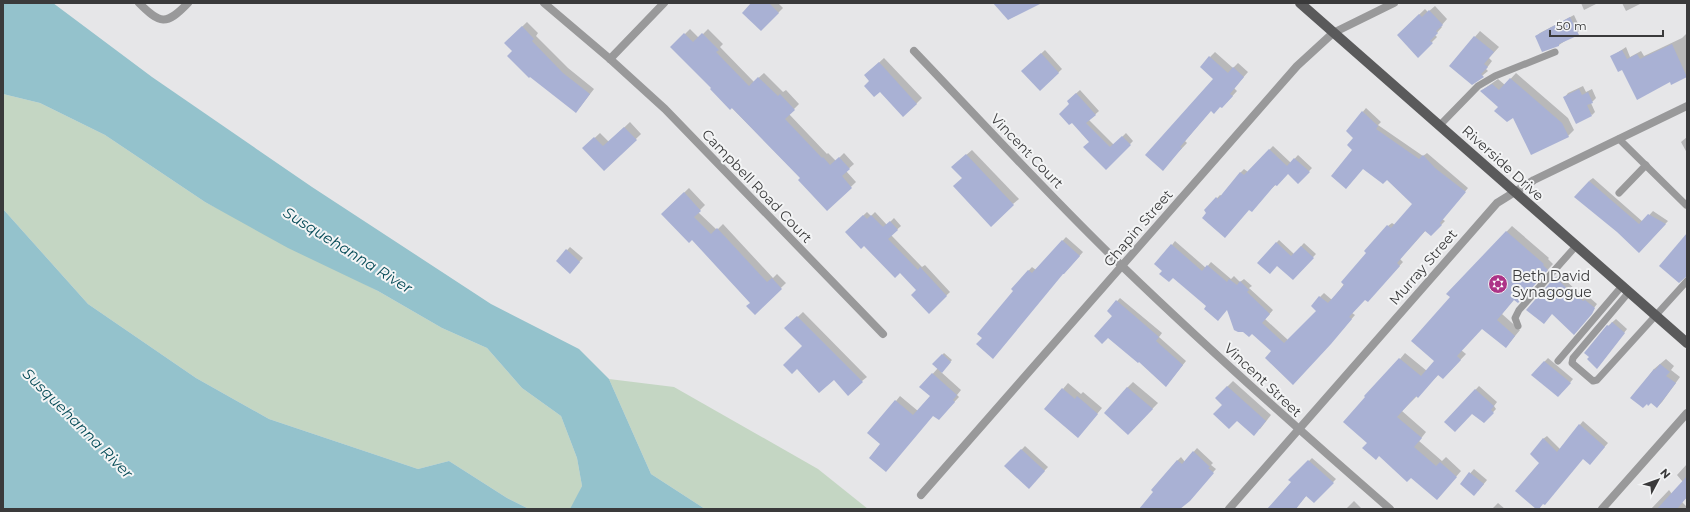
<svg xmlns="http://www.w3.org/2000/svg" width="1690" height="512" font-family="Montserrat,sans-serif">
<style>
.green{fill:#c4d6c3}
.water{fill:#94c2cc}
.shadow{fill:#0003}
.building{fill:#a9b1d4}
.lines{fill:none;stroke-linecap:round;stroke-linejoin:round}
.lane{stroke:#99999a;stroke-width:7}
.street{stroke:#99999a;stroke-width:8}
.primary{stroke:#5a5a5b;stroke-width:10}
.labels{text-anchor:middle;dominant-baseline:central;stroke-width:4;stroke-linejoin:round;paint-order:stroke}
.street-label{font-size:14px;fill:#3a3a3b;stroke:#f3f4f5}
.poi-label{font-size:14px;fill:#3a3a3b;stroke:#f3f4f5;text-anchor:start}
.water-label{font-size:15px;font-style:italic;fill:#074c58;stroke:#f3f4f5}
</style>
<rect width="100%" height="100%" fill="#e6e6e8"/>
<g class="green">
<path d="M3,94L40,103L105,135L205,202L378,291L442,328L487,348L522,388L561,416L577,458L582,486L571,509H529L507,498L449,461L418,469L269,419L196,378L88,304L3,209Z"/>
<path d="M609,379L674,387L818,469L868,509H705L651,474Z"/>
</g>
<g class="water">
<path d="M3,3H53L152,77L312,187L491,304L579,349L609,379L651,474L705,509H570L582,486L577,458L561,416L522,388L487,348L442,328L378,291L288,248L205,202L105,135L40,103L3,94Z"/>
<path d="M3,209L88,304L196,378L269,419L418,469L449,461L507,498L529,509H3Z"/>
</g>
<g class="shadow">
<path d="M753,3H778L783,8L761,30Z"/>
<path d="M1581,3H1598L1584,10Z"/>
<path d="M1622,3H1642L1626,11Z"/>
<path d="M1435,6L1447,19L1441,26L1442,27L1435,35L1437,37L1418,56L1398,35L1425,9L1428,12Z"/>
<path d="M1574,15L1581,30L1559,45L1536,37L1540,33Z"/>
<path d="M527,22L538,33L536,36L568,68L594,89L580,107L505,43Z"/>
<path d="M690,29L699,38L708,29L723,44L720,47L754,82L764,73L783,92L786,90L799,104L789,114L827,154L828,153L836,161L844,153L854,164L846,171L856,182L827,210L801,178L672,47Z"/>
<path d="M1480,31L1499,47L1489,58L1492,61L1486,69L1488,71L1472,84L1451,65Z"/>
<path d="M1687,33V76L1672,83L1670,81L1622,68L1611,57L1626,47L1630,57L1641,51L1644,56L1682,38Z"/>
<path d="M1045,50L1062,69L1040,90L1023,71Z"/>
<path d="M1215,52L1233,68L1238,63L1248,72L1234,88L1237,91L1227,102L1211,110L1185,141L1187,143L1167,164L1214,79L1210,57Z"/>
<path d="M884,58L922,98L916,104L871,80V70Z"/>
<path d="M1516,73L1568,118L1574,130L1568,136L1514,117L1481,91L1498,79L1505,85Z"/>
<path d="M1583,86L1586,92L1592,89L1596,98L1591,103L1595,112L1592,115L1565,97L1568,93Z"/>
<path d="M1080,90L1099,111L1089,120L1114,145L1126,133L1133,141L1106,169L1070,104L1071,98Z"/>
<path d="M1366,108L1381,122L1378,125L1423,156L1427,153L1468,188L1442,219L1445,221L1431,235L1426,230L1400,259L1403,262L1371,297L1365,298L1352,313L1355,315L1334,339L1273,351L1228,308L1208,306L1173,277L1163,271L1172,245L1175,241L1206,268L1211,262L1231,279L1234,276L1240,282L1244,279L1252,286L1249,288L1273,310L1265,319L1288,340L1318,310L1312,306L1320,297L1324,293L1332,300L1388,226L1392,223L1395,225L1414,204L1387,179L1353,150L1354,138L1347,131Z"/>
<path d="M630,122L641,134L604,170L584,148L600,133L609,142Z"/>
<path d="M1687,137V153L1681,142Z"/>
<path d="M1273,146L1291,163L1298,155L1312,168L1298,183L1288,173L1250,209L1208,213L1206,210L1220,195L1222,196L1241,172L1244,169L1248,172Z"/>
<path d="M972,150L1019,199L1013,204L963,178L958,162Z"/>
<path d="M1593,178L1643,222L1653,211L1668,221L1639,252L1589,181Z"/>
<path d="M689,188L705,205L698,212L717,230L723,224L773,278L777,274L786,283L755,313L751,302L692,239L662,214Z"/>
<path d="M867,212L871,216L875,212L887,225L894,218L901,226L891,235L922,267L925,265L950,292L929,312L918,290L900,272L846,232Z"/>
<path d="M1512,226L1549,258L1548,259L1553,264L1524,296L1514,299L1502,314L1520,330L1506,347L1482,328L1461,350L1466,354L1448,373L1439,374L1402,411L1426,432L1419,441L1442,461L1446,457L1461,471L1442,493L1369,443L1400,359L1405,353L1427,371L1435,361L1451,297L1447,294Z"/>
<path d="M1066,237L1083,252L1067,270L983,338L1014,291L1012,289L1032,267L1036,270Z"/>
<path d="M1279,240L1294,254L1304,243L1316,254L1293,278L1277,265L1258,263Z"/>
<path d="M570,247L583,258L570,272L557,261Z"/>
<path d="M1559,274L1580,294L1581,293L1587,298L1589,297L1597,304L1577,330L1552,313L1527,310Z"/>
<path d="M1120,298L1162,333L1159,337L1186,361L1169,382L1108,311Z"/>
<path d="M803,312L867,377L862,381L834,379L797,367L803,346L786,328Z"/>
<path d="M1616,319L1627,329L1597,368L1608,326Z"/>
<path d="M944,353L952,360L941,372L961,390L957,395L959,397L943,414L934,415L882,444L896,401L900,396L918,411L931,396L921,387L938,368L934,364Z"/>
<path d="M1548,358L1573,379L1562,392L1532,375Z"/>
<path d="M1666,359L1674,366L1671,370L1680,377L1662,402L1657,407L1652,402L1632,398L1654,369Z"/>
<path d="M1233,381L1271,415L1260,429L1237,420L1216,398Z"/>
<path d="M1133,382L1158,403L1128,434L1127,388Z"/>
<path d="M1068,383L1081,394L1083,392L1102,408L1083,431L1063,389Z"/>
<path d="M1479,386L1497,402L1494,406L1496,409L1484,422L1472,413L1445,422Z"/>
<path d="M1583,421L1608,443L1593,460L1584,458L1541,463L1543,439L1547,436L1560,449Z"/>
<path d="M1025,446L1048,467L1029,487L1006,466Z"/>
<path d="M1197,448L1213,463L1211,465L1216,469L1179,509H1141L1177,461L1181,457L1185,462Z"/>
<path d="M1312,458L1336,479L1314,502L1307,495L1295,509H1268L1292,482L1290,480Z"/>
<path d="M1687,464V497L1682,502L1687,507V509H1651L1669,490L1672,494L1683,482L1677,475Z"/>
<path d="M1474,469L1487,480L1478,491L1461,484Z"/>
<path d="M1354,501L1362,509H1346Z"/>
<path d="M1498,503L1505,509H1492Z"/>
</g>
<g class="building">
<path d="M751,3H769L779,13L761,31L742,13Z"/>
<path d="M993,3H1042L1008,20Z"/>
<path d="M1429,10L1443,25L1436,31L1438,33L1430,41L1433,43L1418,58L1397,35L1419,14L1422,17Z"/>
<path d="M1570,17L1579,35L1559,44V46L1556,47L1542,52L1535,36Z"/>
<path d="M522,26L534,39L532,41L563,73L590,94L576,113L530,77L529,78L507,56L512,51L504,43Z"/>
<path d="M684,33L693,42L702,33L719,50L716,52L749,86L758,77L778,96L780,94L795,110L785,119L822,158L823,157L830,165L839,157L850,169L842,176L852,188L827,211L798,180L800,178L732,108L730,110L710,89L711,88L670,47Z"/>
<path d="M1474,36L1494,52L1484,64L1488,67L1481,74L1484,77L1472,85L1449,66Z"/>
<path d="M1672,44L1687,77L1671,85L1670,82L1637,100L1622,70L1618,72L1610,56L1622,50L1627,59L1637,54L1640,59Z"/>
<path d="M1041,53L1059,73L1040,91L1021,71Z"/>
<path d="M1209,56L1228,73L1233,67L1244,77L1230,94L1233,96L1222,108L1220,107L1214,114L1211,111L1180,147L1182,148L1163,171L1145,155L1213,79L1200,67Z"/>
<path d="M879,62L917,104L903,117L880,92L874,97L864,86L869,81L864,75Z"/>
<path d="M1510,78L1562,123L1569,137L1531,155L1513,118L1507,122L1494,111L1498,107L1480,91L1492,84L1499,90Z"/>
<path d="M1579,89L1582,95L1588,92L1593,103L1587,105L1592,116L1576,124L1563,97Z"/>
<path d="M1076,93L1096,115L1086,123L1110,147L1122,136L1131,145L1106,170L1083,147L1089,142L1072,123L1069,125L1059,114L1069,104L1067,101Z"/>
<path d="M1362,111L1378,126L1376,129L1419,159L1423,155L1435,168L1466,192L1440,223L1442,225L1431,236L1425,231L1397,263L1400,266L1368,302L1365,300L1349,317L1352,319L1331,344L1293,385L1265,358L1271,351L1252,334L1249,337L1243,332H1238L1234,330L1227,310L1218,321L1204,309L1206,306L1173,278L1169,282L1159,274L1162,271L1154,264L1171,244L1202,271L1207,265L1227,282L1229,279L1237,285L1240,281L1249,290L1247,292L1270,314L1262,323L1284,343L1316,311L1311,306L1319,296L1328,303L1344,285L1341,282L1366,253L1364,251L1387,225L1391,228L1412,204L1387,180L1383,184L1363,169L1346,189L1331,176L1352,150L1347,145L1353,138L1346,131Z"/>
<path d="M624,127L637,140L604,171L582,148L594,137L603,146Z"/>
<path d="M1269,149L1287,166L1294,158L1310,172L1298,184L1288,174L1277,186L1275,185L1252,212L1249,210L1225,238L1202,218L1206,213L1204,210L1216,197L1218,199L1240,172L1244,175Z"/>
<path d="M966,154L1014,205L991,227L953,186L962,178L951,167Z"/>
<path d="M1589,181L1639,224L1648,214L1666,224L1639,253L1617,232L1574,197Z"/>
<path d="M684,192L701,211L694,217L711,234L717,228L767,282L772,278L782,289L755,315L746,306L750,303L692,240L689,243L661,214Z"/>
<path d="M863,215L867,219L871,215L883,227L890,221L898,230L888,239L918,270L920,267L947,296L929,314L911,295L916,290L900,273L895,278L864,246L861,249L845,232Z"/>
<path d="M1506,231L1544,264L1543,265L1548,270L1518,303L1514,300L1497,320L1515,336L1506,348L1482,329L1457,356L1461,360L1443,379L1438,375L1418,398L1416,396L1397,417L1422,438L1414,447L1436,466L1440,462L1457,477L1437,500L1411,478L1407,482L1379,456L1376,460L1362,448L1367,443L1343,422L1365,397L1364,396L1399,358L1421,376L1434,361L1411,341L1450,297L1446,294Z"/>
<path d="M1687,233V276L1679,283L1659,266Z"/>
<path d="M1062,240L1080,256L1064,274H1063L993,359L976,344L982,338L977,334L1013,291L1011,289L1028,270L1032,273Z"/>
<path d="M1276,242L1291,256L1301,246L1314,258L1293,280L1277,266L1270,274L1257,263Z"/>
<path d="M566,249L580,262L570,274L556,261Z"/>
<path d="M1555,277L1576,297L1577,296L1583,301L1585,300L1595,308L1592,314L1574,335L1552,314L1544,324L1526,310Z"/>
<path d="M1116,300L1159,337L1156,341L1183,365L1166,387L1139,362L1138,363L1108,338L1102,344L1094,336L1112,316L1107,311Z"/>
<path d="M797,316L863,382L848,396L834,380L819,393L797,369L792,374L783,365L802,346L784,328Z"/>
<path d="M1612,322L1625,333L1597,369L1587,359L1589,357L1584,353L1607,325L1609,326Z"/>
<path d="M942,354L951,362L942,373L932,364Z"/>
<path d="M1544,361L1571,383L1558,397L1531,375Z"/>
<path d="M1660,364L1670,372L1666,376L1676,383L1657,408L1651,403L1648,406L1647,404L1643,408L1630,398L1654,369L1655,370Z"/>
<path d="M932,373L957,395L953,400L955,402L939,420L933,416L886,472L869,458L880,444L867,433L895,400L913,415L930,396L919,387Z"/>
<path d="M1227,386L1266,421L1254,436L1237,421L1229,429L1213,414L1222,405L1215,398Z"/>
<path d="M1127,387L1153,409L1128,435L1104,413Z"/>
<path d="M1062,388L1075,399L1077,396L1098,414L1078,438L1044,409Z"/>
<path d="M1475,389L1494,406L1491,410L1494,413L1484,423L1472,414L1455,432L1444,422Z"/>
<path d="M1579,424L1605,447L1590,465L1583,459L1545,505L1543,504L1539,509H1536L1515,491L1539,463L1530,454L1543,438L1557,452Z"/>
<path d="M1021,449L1045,471L1029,489L1004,466Z"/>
<path d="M1193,451L1210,467L1208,468L1214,473L1190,501L1180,509H1139L1153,492L1151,490L1177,460L1182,464Z"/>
<path d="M1308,460L1334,483L1314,503L1306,496L1296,509H1267L1291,482L1288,480Z"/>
<path d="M1469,472L1484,484L1474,496L1460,484Z"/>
<path d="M1687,476V497L1677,509H1657Z"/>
</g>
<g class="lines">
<g class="lane">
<path d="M1440,125L1478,86L1495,76L1555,52"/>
<path d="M1619,139L1686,205"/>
<path d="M1619,193L1646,165"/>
<path d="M1629,292L1573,358L1572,363L1593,381L1597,380L1687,281"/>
<path d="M1518,326L1515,318L1519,310L1576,246"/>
<path d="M1558,361L1622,286"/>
</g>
<g class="street">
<path d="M139,3C160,24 166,26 188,3"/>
<path d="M544,3L610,59L665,109L883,334"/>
<path d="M914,51C983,123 1050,197 1122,266C1209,350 1299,430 1390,509"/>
<path d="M610,59L664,3"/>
<path d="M921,495L1297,66L1333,33L1394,3"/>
<path d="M1229,509L1497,203L1534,180L1687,106"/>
<path d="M1602,509L1687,413"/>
</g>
<path class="primary" d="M1300,3L1687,343"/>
</g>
<defs>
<symbol id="synagogue-disc" viewBox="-11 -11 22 22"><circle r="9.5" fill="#ad3387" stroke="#f3f4f5"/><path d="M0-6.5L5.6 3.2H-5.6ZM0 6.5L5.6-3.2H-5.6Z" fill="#fff"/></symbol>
</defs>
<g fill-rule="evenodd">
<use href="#synagogue-disc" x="1487" y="273" width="22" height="22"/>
</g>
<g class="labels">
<g class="street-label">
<text transform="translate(1027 151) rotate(46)">Vincent Court</text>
<text transform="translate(1503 163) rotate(42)">Riverside Drive</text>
<text transform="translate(757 186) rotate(46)">Campbell Road Court</text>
<text transform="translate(1138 228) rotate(-49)">Chapin Street</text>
<text transform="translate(1423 267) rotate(-49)">Murray Street</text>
<text transform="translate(1263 380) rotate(43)">Vincent Street</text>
</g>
<g class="poi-label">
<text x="1512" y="276">Beth David<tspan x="1512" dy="16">Synagogue</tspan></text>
</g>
<g class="water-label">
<text transform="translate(348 250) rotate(32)">Susquehanna River</text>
<text transform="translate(78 423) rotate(45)">Susquehanna River</text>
</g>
</g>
<rect width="1690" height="512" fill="none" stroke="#3a3a3b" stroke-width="8"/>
<g transform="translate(1658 480) rotate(49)" stroke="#f3f4f5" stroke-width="3" paint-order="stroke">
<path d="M0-3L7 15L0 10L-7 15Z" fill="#3a3a3b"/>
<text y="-6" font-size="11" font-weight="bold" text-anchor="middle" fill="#3a3a3b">N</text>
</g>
<path d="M1550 30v6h113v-6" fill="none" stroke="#3a3a3b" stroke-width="2"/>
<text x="1556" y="30" font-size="12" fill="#3a3a3b" stroke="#f3f4f5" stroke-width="3" paint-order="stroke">50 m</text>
</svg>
